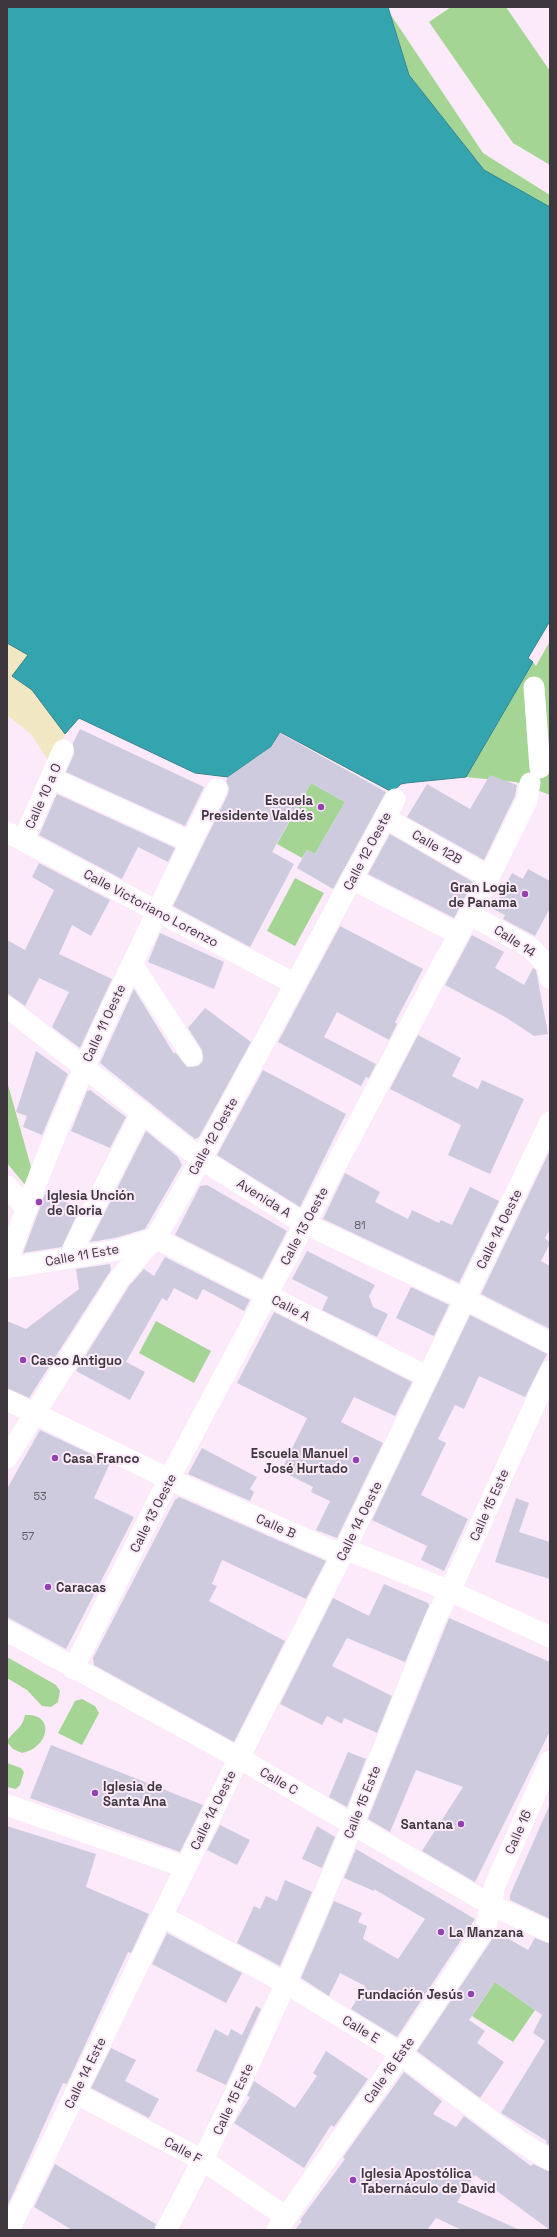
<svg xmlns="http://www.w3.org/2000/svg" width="557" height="2237" font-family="'Space Grotesk',sans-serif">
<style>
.green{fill:#a5d594}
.sand{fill:#f1e7c2}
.water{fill:#34a5af;stroke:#37848d}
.building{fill:#cecbdf}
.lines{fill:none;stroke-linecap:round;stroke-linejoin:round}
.minor{stroke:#fff;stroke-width:21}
.poi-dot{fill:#9442b1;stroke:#fceafa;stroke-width:1.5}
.labels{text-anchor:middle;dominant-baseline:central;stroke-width:4;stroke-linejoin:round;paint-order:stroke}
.number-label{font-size:11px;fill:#625c66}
.street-label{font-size:13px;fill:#3e373e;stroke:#fceafa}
.poi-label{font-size:13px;font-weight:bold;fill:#3e373e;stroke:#fceafa;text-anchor:start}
</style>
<rect width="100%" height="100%" fill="#fceafa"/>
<g class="green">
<path d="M451,7H506L550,71V165L513,143L429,22Z"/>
<path d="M391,15L483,153L550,195V207L484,170L409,75Z"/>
<path d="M550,641V795L516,782L466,777L533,662L536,666Z"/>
<path d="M311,783L345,802L315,854L307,850L302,858L277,844Z"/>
<path d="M295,878L324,893L295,946L267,931Z"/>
<path d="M7,1081L31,1167L26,1186L7,1163Z"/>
<path d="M156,1321L211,1351L194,1383L139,1353Z"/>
<path d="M7,1657L56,1685L60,1691L58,1702L51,1707L42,1706L27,1690L7,1678Z"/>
<path d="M82,1699L95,1706L99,1713L82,1745L58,1733L75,1701Z"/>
<path d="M25,1715C56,1713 49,1748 22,1753L13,1749L7,1742C12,1731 22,1730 25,1715Z"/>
<path d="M7,1763L21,1768L24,1772L20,1785L16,1789L7,1787Z"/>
<path d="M495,1982L535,2010L513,2042L472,2016Z"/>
</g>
<path class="sand" d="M7,643L29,655L12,676L32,690L65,734L51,765L32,735L7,715Z"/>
<path class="water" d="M7,7H388L409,75L484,170L550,207V621L528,658L533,662L466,777L406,783L401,784L392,792L280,732L271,747L228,777L195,773L79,718L65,734L32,690L12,676L28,655L7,643Z"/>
<g class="building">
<path d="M80,729L204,787L185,826L66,772L74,754L73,743Z"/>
<path d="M280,733L386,792L333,889L297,868L307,850L315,854L345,802L311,783L272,852L294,864L250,947L173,906L228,794L229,788L226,781L228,777L271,747Z"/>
<path d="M490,775L517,785L515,796L484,860L407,817L427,784L470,809Z"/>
<path d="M57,794L175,848L168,862L138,847L122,879L39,835Z"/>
<path d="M390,834L473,882L454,918L368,874Z"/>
<path d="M39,863L110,900L91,936L72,925L59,954L112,979L80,1048L52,1027L69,992L39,978L25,1006L7,993V940L25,950L54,890L32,877Z"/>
<path d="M528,869L550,881V908L535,936L503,919L505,915L493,909L512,873L523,879Z"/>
<path d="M340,926L423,969L395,1022L397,1024L389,1040L337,1012L324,1037L376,1064L369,1078L366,1077L361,1086L278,1042Z"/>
<path d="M160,933L224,962L214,989L148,962Z"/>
<path d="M472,935L504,952L495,968L524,985L533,968L536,970L548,1034L534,1036L507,1018L445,985Z"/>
<path d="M134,989L174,1054L175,1052L187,1067L198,1066L203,1061L202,1050L188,1028L205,1008L251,1042L199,1137L195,1139L100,1063Z"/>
<path d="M418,1035L461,1058L452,1076L478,1089L482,1080L524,1099L490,1174L448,1155L461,1125L390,1089Z"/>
<path d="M36,1051L68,1074L42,1135L23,1127L27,1116L16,1112Z"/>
<path d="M263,1070L346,1114L300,1207L217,1155Z"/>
<path d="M90,1090L126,1117L110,1148L71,1131L87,1091Z"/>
<path d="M146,1131L178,1157L182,1165L145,1229L115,1238L90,1242Z"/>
<path d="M550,1150V1229L545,1238L550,1243L541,1261L550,1266V1329L481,1294Z"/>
<path d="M345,1173L380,1192L375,1202L408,1219L412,1210L439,1223L441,1220L452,1225L470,1187L499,1201L459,1283L323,1219Z"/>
<path d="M207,1185L287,1231L262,1279L175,1235L200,1186Z"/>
<path d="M45,1194L80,1208L62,1247L23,1253Z"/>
<path d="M307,1251L375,1285L369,1296L373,1307L388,1314L377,1337L322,1310L328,1297L292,1279Z"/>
<path d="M165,1257L250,1300L244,1311L203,1289L197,1300L174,1288L167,1301L162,1298L126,1362L145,1372L130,1400L76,1371L129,1286L144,1269L154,1276Z"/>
<path d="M110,1264L111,1270L29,1398L7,1388V1321L26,1329L79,1289L76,1269Z"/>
<path d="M411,1287L449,1305L434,1336L396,1318Z"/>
<path d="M274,1312L412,1382L395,1416L354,1397L341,1422L383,1443L337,1538L316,1530L330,1501L311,1492L313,1487L281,1471L307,1418L237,1383Z"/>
<path d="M470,1315L547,1354L525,1397L479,1376L464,1409L455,1405L438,1439L446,1443L421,1495L468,1519L444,1571L421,1560L427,1546L372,1520Z"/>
<path d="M40,1430L110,1463L94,1498L134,1517L66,1649L7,1617V1489Z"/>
<path d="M202,1448L257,1477L250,1489L254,1492L250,1501L188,1474Z"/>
<path d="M179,1497L326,1561L306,1599L222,1560L212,1584L217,1586L209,1601L285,1641L234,1742L94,1665L93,1658L175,1500Z"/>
<path d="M516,1498L529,1503L519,1532L550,1542V1579L495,1562Z"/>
<path d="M384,1584L428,1603L429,1606L405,1662L347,1638L332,1666L392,1696L377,1733L344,1718L342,1724L327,1716L322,1725L280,1704L333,1598L369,1616Z"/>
<path d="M449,1618L550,1662V1731L475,1882L422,1851L463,1787L416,1770L390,1832L368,1819Z"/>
<path d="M51,1745L203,1805L180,1852L30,1798Z"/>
<path d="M348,1752L366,1759L347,1807L329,1797Z"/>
<path d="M550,1804V1919L510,1900V1895Z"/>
<path d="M220,1825L250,1840L237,1865L207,1850Z"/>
<path d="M7,1826L96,1854L86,1887L149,1914L131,1953L128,1952L67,2084L63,2083L7,2207Z"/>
<path d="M317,1826L335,1837L322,1868L302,1859Z"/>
<path d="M356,1849L475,1919L397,2037L351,2009L365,1986L340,1973L329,1996L301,1978L334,1901L362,1913L358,1922L367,1926L363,1939L398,1959L425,1919L374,1889V1891L344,1878Z"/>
<path d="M285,1880L312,1892L280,1966L237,1943L254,1906L260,1909L266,1896L277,1901Z"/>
<path d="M497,1932L528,1950L535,1938L550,1944V2146L546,2143L547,2141L501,2113L545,2041L533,2033L542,2015L495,1982L469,2020L485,2031L477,2043L504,2062L480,2098L417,2051Z"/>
<path d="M167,1933L242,1973L226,2003L152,1964Z"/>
<path d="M256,2006L261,2009L226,2085L196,2071L215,2029L228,2036L231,2029L242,2035Z"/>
<path d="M111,2048L136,2060L125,2081L159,2099L149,2118L91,2088Z"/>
<path d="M326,2051L368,2079L334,2127L331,2125L304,2168L234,2123L250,2097L247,2096L254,2081L295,2108L317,2076L313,2073Z"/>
<path d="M404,2072L442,2101L433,2114L456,2127L464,2116L531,2166L533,2164L550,2172V2230L475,2175L457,2202L520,2230H462L436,2218L427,2230H295L302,2221L300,2220L345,2159L343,2157Z"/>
<path d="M55,2164L156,2224L154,2230H72L34,2207Z"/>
</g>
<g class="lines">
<g class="minor">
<path d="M534,687L540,768"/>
<path d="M51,778L191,842"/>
<path d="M385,818L489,877"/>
<path d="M7,832L295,984"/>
<path d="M23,841L63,750"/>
<path d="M352,879L458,934"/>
<path d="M469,914L531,948L547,965L550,978"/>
<path d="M132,964L192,1056"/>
<path d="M7,1007L201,1159L305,1224L465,1299L550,1343"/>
<path d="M7,1186L26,1208"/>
<path d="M155,1238L428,1377"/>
<path d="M74,1257V1247L142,1112"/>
<path d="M7,1263C63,1099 141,945 217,789"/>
<path d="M7,1268L118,1250L155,1238"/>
<path d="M7,1400L169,1479L333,1551L345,1549L450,1591L550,1637"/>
<path d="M7,1458L119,1279L155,1238L165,1222L201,1159L395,799"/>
<path d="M7,1631L239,1758L491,1905L550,1932"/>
<path d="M73,1669L169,1479L489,877L527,800L530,783"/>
<path d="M7,1805L185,1867"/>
<path d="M162,1916L287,1984L389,2046L522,2143L550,2160"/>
<path d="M75,2093L204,2161L286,2217"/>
<path d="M9,2230L239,1758L345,1549L550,1122"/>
<path d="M166,2230C272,2034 353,1826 435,1619L450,1591L550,1371"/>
<path d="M277,2230L400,2055L486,1927L495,1885L550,1761"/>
</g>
</g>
<g class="poi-dot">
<circle cx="321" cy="807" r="4"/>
<circle cx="525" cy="894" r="4"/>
<circle cx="39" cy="1202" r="4"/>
<circle cx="23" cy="1360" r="4"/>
<circle cx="55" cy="1458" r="4"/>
<circle cx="356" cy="1460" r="4"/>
<circle cx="48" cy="1587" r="4"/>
<circle cx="95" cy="1793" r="4"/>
<circle cx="461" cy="1824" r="4"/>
<circle cx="441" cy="1932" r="4"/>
<circle cx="471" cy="1994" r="4"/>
<circle cx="353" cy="2180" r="4"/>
</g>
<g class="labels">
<g class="number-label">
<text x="360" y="1225">81</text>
<text x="40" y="1496">53</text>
<text x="28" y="1536">57</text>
</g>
<g class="street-label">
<text transform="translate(43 796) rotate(-66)">Calle 10 a O</text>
<text transform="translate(437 847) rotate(30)">Calle 12B</text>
<text transform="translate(367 851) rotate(-62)">Calle 12 Oeste</text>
<text transform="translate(151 908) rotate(28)">Calle Victoriano Lorenzo</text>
<text transform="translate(515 941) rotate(33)">Calle 14</text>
<text transform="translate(104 1023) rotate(-65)">Calle 11 Oeste</text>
<text transform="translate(213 1136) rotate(-61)">Calle 12 Oeste</text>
<text transform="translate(264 1198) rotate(32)">Avenida A</text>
<text transform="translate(304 1226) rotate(-62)">Calle 13 Oeste</text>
<text transform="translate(499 1229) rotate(-64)">Calle 14 Oeste</text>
<text transform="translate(82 1255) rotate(-10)">Calle 11 Este</text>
<text transform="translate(291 1308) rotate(27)">Calle A</text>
<text transform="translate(489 1505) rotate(-66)">Calle 15 Este</text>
<text transform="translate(153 1513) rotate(-63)">Calle 13 Oeste</text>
<text transform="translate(359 1521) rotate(-64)">Calle 14 Oeste</text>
<text transform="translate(276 1526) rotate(24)">Calle B</text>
<text transform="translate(279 1781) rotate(30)">Calle C</text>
<text transform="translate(362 1802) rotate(-68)">Calle 15 Este</text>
<text transform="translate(213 1810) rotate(-64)">Calle 14 Oeste</text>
<text transform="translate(518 1832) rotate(-66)">Calle 16</text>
<text transform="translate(361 2029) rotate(31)">Calle E</text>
<text transform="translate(389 2070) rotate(-55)">Calle 16 Este</text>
<text transform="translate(85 2073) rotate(-64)">Calle 14 Este</text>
<text transform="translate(233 2099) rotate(-65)">Calle 15 Este</text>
<text transform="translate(183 2150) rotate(29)">Calle F</text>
</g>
<g class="poi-label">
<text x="313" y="800" text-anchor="end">Escuela<tspan x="313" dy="15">Presidente Valdés</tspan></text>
<text x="517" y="887" text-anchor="end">Gran Logia<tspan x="517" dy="15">de Panama</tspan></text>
<text x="47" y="1195">Iglesia Unción<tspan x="47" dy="15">de Gloria</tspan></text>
<text x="31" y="1360">Casco Antiguo</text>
<text x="348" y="1453" text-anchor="end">Escuela Manuel<tspan x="348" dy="15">José Hurtado</tspan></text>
<text x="63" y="1458">Casa Franco</text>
<text x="56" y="1587">Caracas</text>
<text x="103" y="1786">Iglesia de<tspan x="103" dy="15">Santa Ana</tspan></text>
<text x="453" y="1824" text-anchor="end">Santana</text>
<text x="449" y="1932">La Manzana</text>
<text x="463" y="1994" text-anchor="end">Fundación Jesús</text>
<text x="361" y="2173">Iglesia Apostólica<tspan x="361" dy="15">Tabernáculo de David</tspan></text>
</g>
</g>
<rect width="557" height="2237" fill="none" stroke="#3e373e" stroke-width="16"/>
</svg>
